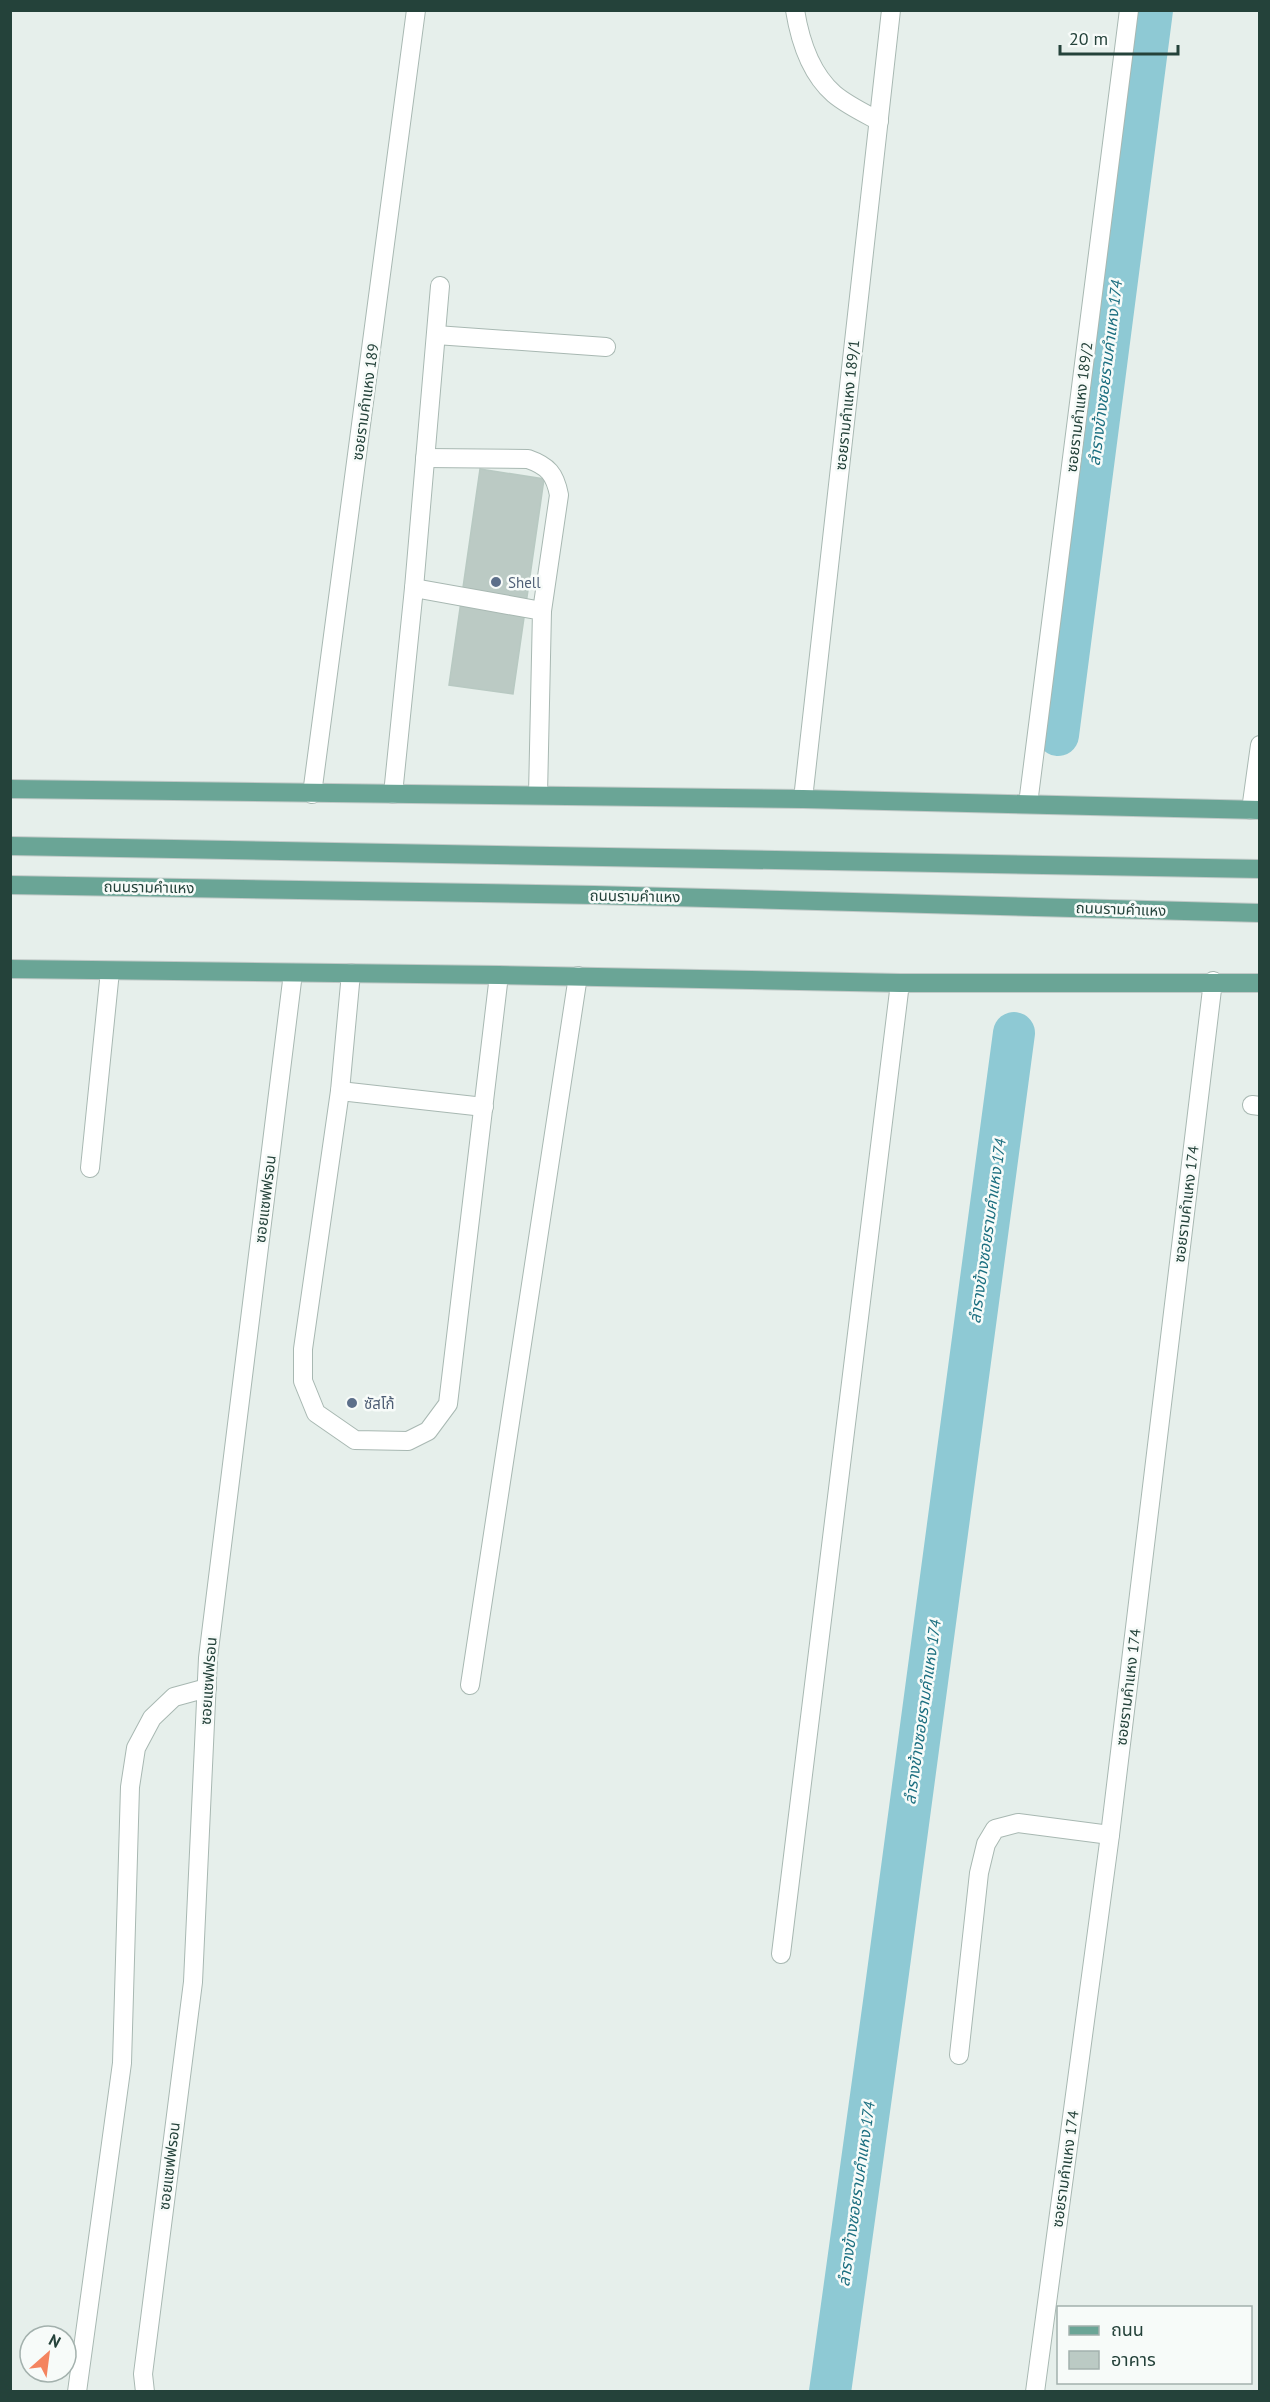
<svg xmlns="http://www.w3.org/2000/svg" width="1270" height="2402" font-family="'PT Sans','Noto Sans Thai',sans-serif">
<style>
.lines{fill:none;stroke-linecap:round;stroke-linejoin:round}
.canal{stroke:#8ec9d4;stroke-width:42}
.building{fill:#bbcac4;stroke:#b8c9c2;stroke-width:1.5}
.minor-casing{stroke:#a8b8b2;stroke-width:20}
.major-casing{stroke:#c2cac8;stroke-width:20}
.minor{stroke:#fff;stroke-width:18}
.major{stroke:#6aa596;stroke-width:18}
.service-dot{fill:#5c6f8a;stroke:#f7fbf9;stroke-width:2}
.labels{text-anchor:middle;dominant-baseline:central;stroke-width:5;stroke-linejoin:round;paint-order:stroke}
.street-label{font-size:15px;fill:#24423a;stroke:#f7fbf9}
.service-label{font-size:15px;fill:#4e5e75;stroke:#f7fbf9;text-anchor:start}
.water-label{font-size:16px;font-style:italic;fill:#1c6f80;stroke:#f7fbf9}
</style>
<rect width="100%" height="100%" fill="#e6efeb"/>
<g class="lines">
<g class="canal">
<path d="M1058,735L1152,10"/>
<path d="M830,2392L885,1995L1014,1033"/>
</g>
</g>
<path class="building" d="M480,469L544,479L513,694L449,685Z"/>
<g class="lines">
<defs>
<g id="minor">
<path d="M795,10C800,41 810,73 834,94C847,105 864,113 879,121"/>
<path d="M436,335L606,347"/>
<path d="M425,458L528,459C548,466 555,474 559,495L542,611"/>
<path d="M414,588L440,286"/>
<path d="M312,794L416,10"/>
<path d="M393,794L414,588L542,611L538,795"/>
<path d="M803,799L891,10"/>
<path d="M1028,804L1129,10"/>
<path d="M1251,810L1260,745"/>
<path d="M351,973L340,1091L303,1349V1381L316,1413L355,1440L408,1441L428,1431L448,1404L499,975"/>
<path d="M340,1091L484,1107"/>
<path d="M1252,1105L1260,1106"/>
<path d="M90,1168L110,971"/>
<path d="M470,1685L578,976"/>
<path d="M781,1954L900,983"/>
<path d="M959,2055L979,1873L986,1844L995,1829L1018,1823L1110,1835"/>
<path d="M77,2392L122,2063L130,1787L136,1748L152,1718L174,1697L207,1688"/>
<path d="M145,2392L143,2374L193,1982L208,1658L293,973"/>
<path d="M1035,2392L1110,1835L1213,981"/>
</g>
<g id="major">
<path d="M10,789L803,799L1260,810"/>
<path d="M10,846L1260,869"/>
<path d="M10,885L594,895L1260,913"/>
<path d="M10,969L499,975L900,983H1260"/>
</g>
</defs>
<use href="#minor" class="minor-casing"/>
<use href="#major" class="major-casing"/>
<use href="#minor" class="minor"/>
<use href="#major" class="major"/>
</g>
<g class="service-dot">
<circle cx="496" cy="582" r="6"/>
<circle cx="352" cy="1403" r="6"/>
</g>
<g class="labels">
<g class="street-label">
<text transform="translate(365 402) rotate(-82)">ซอยรามคำแหง 189</text>
<text transform="translate(847 405) rotate(-84)">ซอยรามคำแหง 189/1</text>
<text transform="translate(1079 407) rotate(-83)">ซอยรามคำแหง 189/2</text>
<text transform="translate(149 887) rotate(1)">ถนนรามคำแหง</text>
<text transform="translate(635 896) rotate(1)">ถนนรามคำแหง</text>
<text transform="translate(1121 909) rotate(2)">ถนนรามคำแหง</text>
<text transform="translate(265 1199) rotate(-83)">ซอยแซฟฟรอน</text>
<text transform="translate(1186 1204) rotate(-83)">ซอยรามคำแหง 174</text>
<text transform="translate(208 1681) rotate(-86)">ซอยแซฟฟรอน</text>
<text transform="translate(1128 1687) rotate(-83)">ซอยรามคำแหง 174</text>
<text transform="translate(169 2166) rotate(-83)">ซอยแซฟฟรอน</text>
<text transform="translate(1065 2169) rotate(-82)">ซอยรามคำแหง 174</text>
</g>
<g class="service-label">
<text x="508" y="582">Shell</text>
<text x="364" y="1403">ซัสโก้</text>
</g>
<g class="water-label">
<text transform="translate(1105 373) rotate(-83)">ลำรางข้างซอยรามคำแหง 174</text>
<text transform="translate(987 1231) rotate(-82)">ลำรางข้างซอยรามคำแหง 174</text>
<text transform="translate(922 1712) rotate(-82)">ลำรางข้างซอยรามคำแหง 174</text>
<text transform="translate(856 2194) rotate(-82)">ลำรางข้างซอยรามคำแหง 174</text>
</g>
</g>
<rect width="1270" height="2402" fill="none" stroke="#24423a" stroke-width="24"/>
<rect x="1057" y="2306" width="195" height="78" fill="#f7fbf9" stroke="#a3b1ad" stroke-width="1.5"/>
<rect x="1069" y="2326" width="30" height="9" fill="#6aa596" stroke="#a3b1ad" stroke-width="1.5"/>
<text x="1111" y="2336" font-size="18" fill="#24423a">ถนน</text>
<rect x="1069" y="2351" width="30" height="18" fill="#bbcac4" stroke="#a3b1ad" stroke-width="1.5"/>
<text x="1111" y="2366" font-size="18" fill="#24423a">อาคาร</text>
<g transform="translate(48 2354) rotate(28)"><circle r="28" fill="#f7fbf9" stroke="#a3b1ad" stroke-width="1.5"/>
<path d="M0-4.5L10 22L0 15L-10 22Z" fill="#f4845f"/>
<text y="-9" font-size="16" font-weight="bold" text-anchor="middle" fill="#24423a">N</text>
</g>
<path d="M1060 45v9h118v-9" fill="none" stroke="#24423a" stroke-width="3"/>
<text x="1069" y="45" font-size="18" fill="#24423a" stroke="#f7fbf9" stroke-width="4.5" paint-order="stroke">20 m</text>
</svg>
